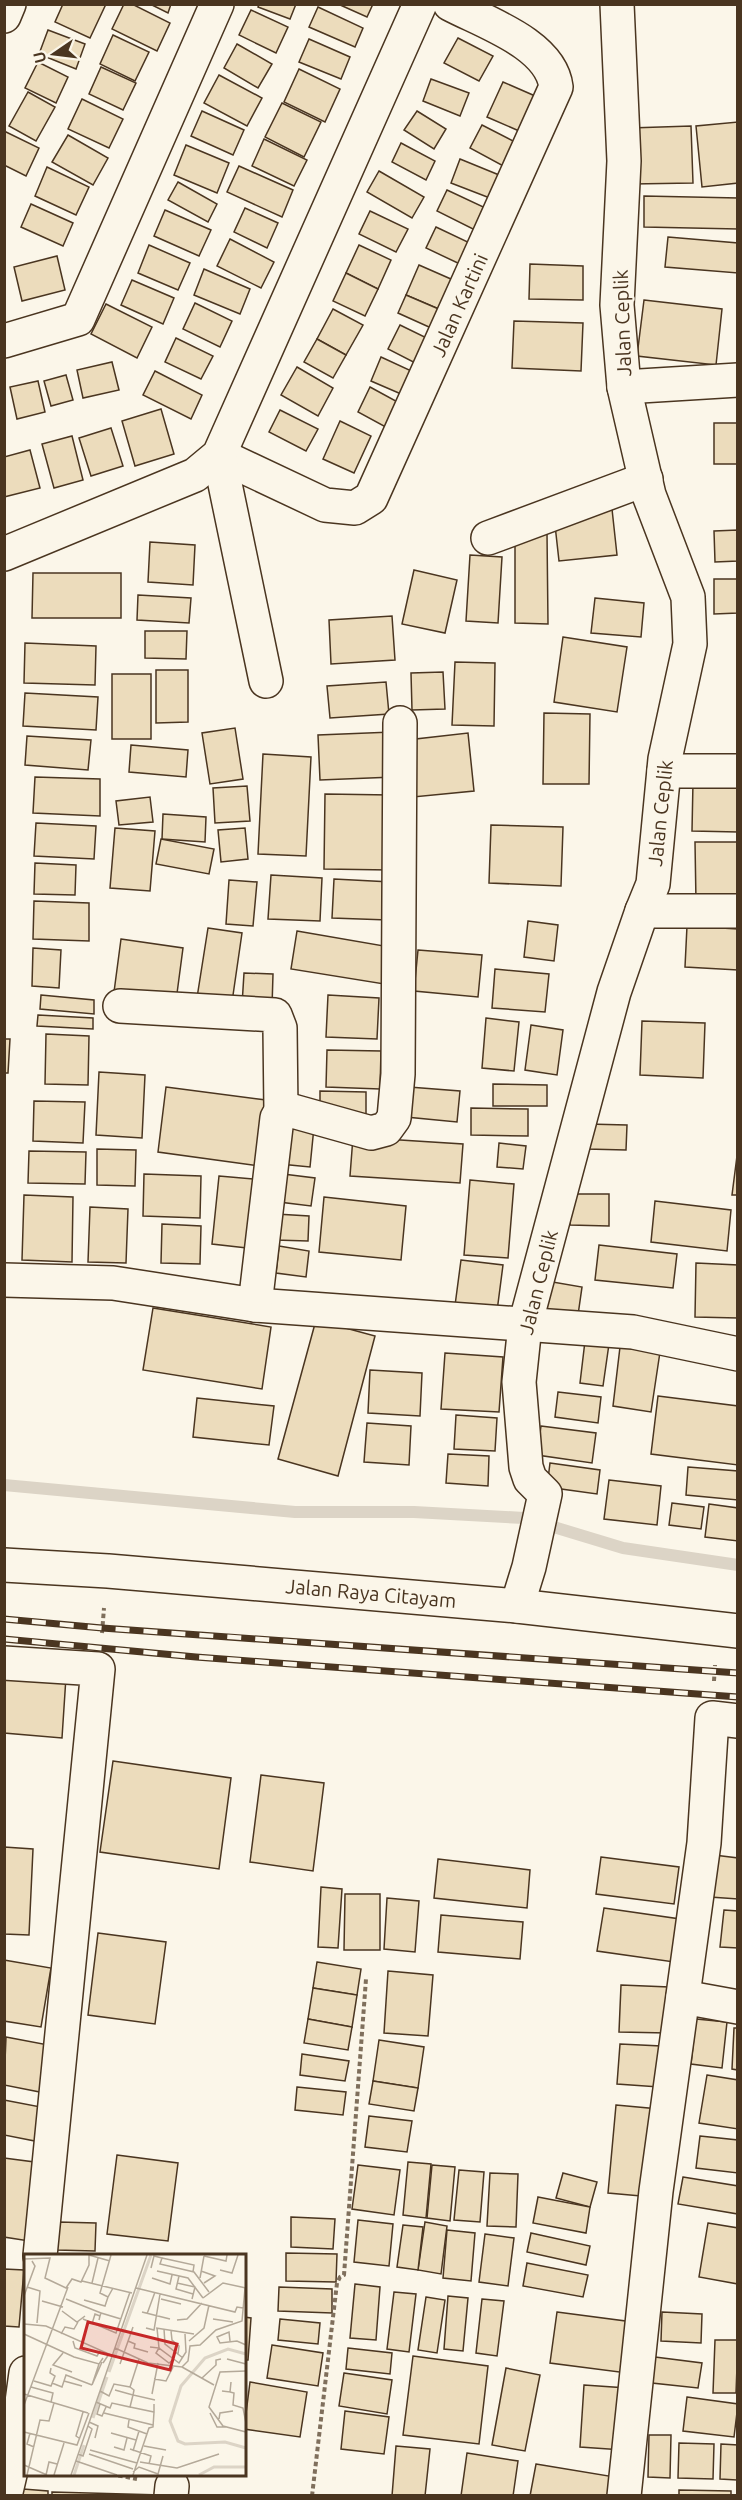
<svg xmlns="http://www.w3.org/2000/svg" width="742" height="2500" font-family="Ubuntu,sans-serif">
<style>
.lines{fill:none;stroke-linecap:round;stroke-linejoin:round}
.stream{stroke:#dcd4c6;stroke-width:12}
.building{fill:#ecdcbc;stroke:#4a3520;stroke-width:1.5}
.minor-casing{stroke:#4a3520;stroke-width:36}
.major-casing{stroke:#4a3520;stroke-width:36}
.path{stroke:#7f6f5c;stroke-width:4;stroke-dasharray:4.5 3;stroke-linecap:butt}
.minor{stroke:#fbf6e9;stroke-width:33}
.major{stroke:#fbf6e9;stroke-width:33}
.rail-casing{stroke:#4a3520;stroke-width:7}
.rail{stroke:#fbf6e9;stroke-width:4.5;stroke-dasharray:14;stroke-linecap:butt}
.labels{text-anchor:middle;dominant-baseline:central;stroke-width:4.5;stroke-linejoin:round;paint-order:stroke}
.street-label{font-size:20px;fill:#4a3520;stroke:#fbf6e9}
.inset-river{fill:none;stroke:#dcd4c6;stroke-width:3}
.inset-road{fill:none;stroke:#b4a999;stroke-width:1.5}
.view{fill:#c62828;fill-opacity:0.15;stroke:#c62828;stroke-width:3}
.inset-edge{fill:none;stroke:#4a3520;stroke-width:3}
</style>
<rect width="100%" height="100%" fill="#fbf6e9"/>
<g class="lines">
<path class="stream" d="M4,1485L295,1512H414L524,1518L623,1548L738,1565"/>
</g>
<g class="building">
<path d="M63,4H106L90,38L55,22Z"/>
<path d="M124,4H132L170,23L157,51L112,29Z"/>
<path d="M150,4H171L168,13Z"/>
<path d="M259,4H296L290,19L258,7Z"/>
<path d="M338,4H373L367,17Z"/>
<path d="M318,7L363,28L355,47L309,27Z"/>
<path d="M251,10L288,27L276,53L239,35Z"/>
<path d="M48,30L85,44L76,69L39,54Z"/>
<path d="M113,35L149,52L135,81L100,64Z"/>
<path d="M458,38L493,56L479,81L444,63Z"/>
<path d="M309,39L350,57L341,79L299,62Z"/>
<path d="M237,44L272,64L258,88L224,68Z"/>
<path d="M38,62L68,77L56,103L25,88Z"/>
<path d="M101,67L136,83L123,110L89,94Z"/>
<path d="M299,69L340,89L325,122L284,102Z"/>
<path d="M219,75L262,98L247,126L204,103Z"/>
<path d="M431,79L469,93L460,116L423,101Z"/>
<path d="M503,82L542,99L526,134L487,117Z"/>
<path d="M28,92L55,107L36,141L9,126Z"/>
<path d="M82,99L123,119L109,148L68,129Z"/>
<path d="M282,103L321,122L304,157L265,137Z"/>
<path d="M202,111L244,130L233,155L191,136Z"/>
<path d="M417,111L446,129L434,149L404,130Z"/>
<path d="M738,122V183L702,187L696,126Z"/>
<path d="M482,125L519,144L507,168L470,148Z"/>
<path d="M691,126L693,183L632,184L630,128Z"/>
<path d="M4,131L39,148L26,176L4,165Z"/>
<path d="M68,135L108,158L93,185L52,162Z"/>
<path d="M264,139L307,160L294,186L252,166Z"/>
<path d="M401,143L435,161L426,180L392,162Z"/>
<path d="M186,145L229,163L217,193L174,175Z"/>
<path d="M460,159L504,177L495,200L451,183Z"/>
<path d="M239,166L293,190L282,217L227,192Z"/>
<path d="M47,167L89,187L76,215L35,196Z"/>
<path d="M379,171L424,197L412,218L367,192Z"/>
<path d="M178,182L217,204L208,222L168,200Z"/>
<path d="M447,190L492,211L481,233L437,211Z"/>
<path d="M644,196L738,198V229L644,227Z"/>
<path d="M31,204L73,223L63,246L21,227Z"/>
<path d="M245,208L278,223L267,248L234,232Z"/>
<path d="M165,210L211,230L199,256L154,236Z"/>
<path d="M370,211L408,229L396,252L359,234Z"/>
<path d="M436,227L472,244L462,265L426,248Z"/>
<path d="M668,237L738,243V273L665,267Z"/>
<path d="M230,239L274,262L261,288L217,266Z"/>
<path d="M149,245L190,263L178,290L138,273Z"/>
<path d="M359,245L391,260L378,289L346,273Z"/>
<path d="M57,256L65,290L22,301L14,267Z"/>
<path d="M530,264L583,266V300L529,299Z"/>
<path d="M419,265L460,283L448,313L406,295Z"/>
<path d="M204,269L250,289L240,314L194,295Z"/>
<path d="M346,273L378,289L365,316L333,301Z"/>
<path d="M132,280L174,298L163,324L121,305Z"/>
<path d="M406,295L448,313L440,332L398,313Z"/>
<path d="M644,300L722,309L716,365L637,356Z"/>
<path d="M195,303L232,321L220,347L183,329Z"/>
<path d="M106,304L152,327L137,358L91,334Z"/>
<path d="M333,309L363,325L346,355L317,339Z"/>
<path d="M514,321L583,323L581,371L512,368Z"/>
<path d="M400,325L437,343L425,368L388,349Z"/>
<path d="M176,338L213,356L201,379L165,362Z"/>
<path d="M317,339L346,355L333,378L304,362Z"/>
<path d="M381,357L418,374L408,397L371,381Z"/>
<path d="M112,362L119,390L83,398L77,370Z"/>
<path d="M297,367L333,388L318,416L281,395Z"/>
<path d="M155,371L202,395L191,419L143,395Z"/>
<path d="M66,375L73,400L51,406L44,381Z"/>
<path d="M38,381L45,412L17,419L10,387Z"/>
<path d="M370,387L405,406L393,431L358,412Z"/>
<path d="M161,409L174,454L135,466L122,421Z"/>
<path d="M280,410L318,429L306,451L269,432Z"/>
<path d="M340,421L371,436L354,473L323,459Z"/>
<rect x="714" y="423" width="24" height="41"/>
<path d="M111,428L123,466L91,476L79,438Z"/>
<path d="M72,436L83,480L54,488L42,444Z"/>
<path d="M30,450L40,488L4,497V457Z"/>
<path d="M612,509L617,555L559,561L554,516Z"/>
<path d="M738,530V561L715,562L714,531Z"/>
<path d="M547,533L548,624L515,623V534Z"/>
<path d="M150,542L195,545L193,585L148,582Z"/>
<path d="M470,555L502,557L498,623L466,621Z"/>
<path d="M414,570L457,580L445,633L402,624Z"/>
<path d="M33,573H121V618H32Z"/>
<path d="M714,579H738V613L714,614Z"/>
<path d="M138,595L191,598L189,623L137,620Z"/>
<path d="M595,598L644,603L641,637L591,633Z"/>
<path d="M392,616L395,660L331,664L329,620Z"/>
<path d="M145,631H187L186,659L145,658Z"/>
<path d="M563,637L627,647L617,712L554,702Z"/>
<path d="M25,643L96,646L95,685L24,683Z"/>
<path d="M455,662L495,663L494,726L452,725Z"/>
<path d="M156,670H188V722L156,723Z"/>
<path d="M443,672L445,709L412,710L411,673Z"/>
<rect x="112" y="674" width="39" height="65"/>
<path d="M386,682L389,714L330,718L327,686Z"/>
<path d="M25,693L98,697L96,730L23,726Z"/>
<path d="M544,713L590,714L589,784H543Z"/>
<path d="M235,728L243,779L210,784L202,733Z"/>
<path d="M392,732L394,777L320,780L318,735Z"/>
<path d="M468,733L474,791L413,797L407,740Z"/>
<path d="M27,736L91,740L88,770L25,765Z"/>
<path d="M131,745L188,750L186,777L129,772Z"/>
<path d="M263,754L311,757L306,856L258,854Z"/>
<path d="M35,777L100,779V816L33,813Z"/>
<path d="M693,782L738,783V832L692,831Z"/>
<path d="M247,786L250,821L215,823L213,788Z"/>
<path d="M325,794L391,795L390,870L324,869Z"/>
<path d="M150,797L153,822L119,825L116,801Z"/>
<path d="M163,814L206,817L205,842L162,839Z"/>
<path d="M36,823L96,826L94,859L34,856Z"/>
<path d="M491,825L563,827L561,886L489,883Z"/>
<path d="M115,828L155,831L150,891L110,888Z"/>
<path d="M245,828L248,859L221,862L218,830Z"/>
<path d="M161,839L214,849L209,874L156,864Z"/>
<path d="M695,842H738V901L696,902Z"/>
<path d="M35,863L76,865L75,895L34,894Z"/>
<path d="M271,875L322,878L320,921L268,919Z"/>
<path d="M334,879L391,882L388,920L332,918Z"/>
<path d="M229,880L257,882L253,926L226,924Z"/>
<path d="M34,901L89,903V941L33,939Z"/>
<path d="M528,921L558,925L554,961L524,957Z"/>
<path d="M687,926L738,929V970L685,967Z"/>
<path d="M208,928L242,933L231,1009L196,1004Z"/>
<path d="M297,931L390,947L384,984L291,969Z"/>
<path d="M121,939L183,948L176,1001L114,992Z"/>
<path d="M33,948L61,950L59,988L32,986Z"/>
<path d="M418,950L482,955L478,997L414,991Z"/>
<path d="M495,969L549,974L545,1012L492,1008Z"/>
<path d="M244,973L273,974L272,1007L242,1005Z"/>
<path d="M41,995L94,1000V1014L40,1009Z"/>
<path d="M328,995L379,998L377,1039L326,1037Z"/>
<path d="M38,1015L93,1018V1029L37,1026Z"/>
<path d="M486,1018L519,1022L514,1071L482,1068Z"/>
<path d="M642,1021L705,1023L703,1078L640,1075Z"/>
<path d="M531,1025L563,1030L557,1075L525,1070Z"/>
<path d="M46,1034L89,1036L88,1085L45,1084Z"/>
<path d="M4,1039H10L8,1073H4Z"/>
<path d="M327,1050L381,1051L380,1089L326,1087Z"/>
<path d="M99,1072L145,1075L142,1138L96,1135Z"/>
<path d="M493,1084L547,1085V1106H493Z"/>
<path d="M166,1087L274,1101L266,1167L158,1152Z"/>
<path d="M409,1087L460,1091L457,1122L406,1117Z"/>
<path d="M320,1091L366,1092V1115L320,1114Z"/>
<path d="M34,1101L85,1102L83,1143L33,1141Z"/>
<path d="M471,1108L528,1109V1136L471,1135Z"/>
<path d="M285,1124L314,1127L310,1167L280,1164Z"/>
<path d="M587,1124L627,1125L626,1150L586,1149Z"/>
<path d="M353,1137L463,1144L460,1183L350,1176Z"/>
<path d="M499,1143L526,1146L523,1169L497,1167Z"/>
<path d="M738,1148V1195H732Z"/>
<path d="M97,1149L136,1150L135,1186L97,1185Z"/>
<path d="M29,1151L86,1152L85,1184L28,1183Z"/>
<path d="M144,1174L201,1176L200,1218L143,1216Z"/>
<path d="M283,1174L315,1178L311,1206L279,1202Z"/>
<path d="M219,1176L263,1180L257,1249L212,1244Z"/>
<path d="M470,1180L514,1184L508,1258L464,1255Z"/>
<path d="M571,1194H609V1226L570,1225Z"/>
<path d="M24,1195L73,1197L72,1262L22,1260Z"/>
<path d="M324,1197L406,1206L401,1260L319,1252Z"/>
<path d="M655,1201L731,1210L727,1251L651,1242Z"/>
<path d="M90,1207L128,1209L126,1263L88,1262Z"/>
<path d="M276,1214L309,1216L308,1241L275,1240Z"/>
<path d="M162,1224L201,1226L200,1264L161,1263Z"/>
<path d="M599,1245L677,1254L673,1288L595,1280Z"/>
<path d="M279,1246L309,1251L306,1277L276,1273Z"/>
<path d="M461,1260L503,1265L496,1319L454,1313Z"/>
<path d="M696,1263L738,1265V1318L695,1317Z"/>
<path d="M541,1280L582,1287L577,1322L535,1315Z"/>
<path d="M153,1308L271,1327L262,1389L143,1370Z"/>
<path d="M316,1320L375,1336L338,1476L278,1459Z"/>
<path d="M585,1341L609,1344L603,1386L580,1383Z"/>
<path d="M620,1347L660,1352L651,1412L613,1406Z"/>
<path d="M445,1353L503,1357L499,1412L441,1409Z"/>
<path d="M370,1370L422,1373L420,1416L368,1413Z"/>
<path d="M558,1392L601,1397L598,1423L555,1417Z"/>
<path d="M658,1396L738,1406V1465L651,1454Z"/>
<path d="M197,1398L274,1406L269,1445L193,1437Z"/>
<path d="M456,1415L497,1418L495,1451L454,1449Z"/>
<path d="M367,1423L411,1426L409,1465L364,1462Z"/>
<path d="M541,1426L596,1433L592,1463L537,1455Z"/>
<path d="M448,1454L489,1456L488,1486L446,1483Z"/>
<path d="M550,1463L600,1470L597,1494L547,1487Z"/>
<path d="M688,1467L738,1471V1500L686,1495Z"/>
<path d="M609,1480L661,1486L657,1525L604,1519Z"/>
<path d="M672,1503L704,1507L701,1529L669,1525Z"/>
<path d="M709,1504L738,1508V1541L705,1537Z"/>
<path d="M4,1672L66,1677L62,1738L4,1733Z"/>
<path d="M113,1761L231,1778L219,1869L100,1852Z"/>
<path d="M261,1775L324,1783L313,1871L250,1862Z"/>
<path d="M4,1847L33,1849L29,1935L4,1934Z"/>
<path d="M714,1855L738,1858V1899L710,1897Z"/>
<path d="M601,1857L679,1867L674,1904L596,1894Z"/>
<path d="M438,1859L530,1870L527,1908L434,1898Z"/>
<path d="M321,1887L342,1889L338,1948L318,1947Z"/>
<path d="M345,1894H380V1950H344Z"/>
<path d="M387,1898L419,1901L415,1952L384,1949Z"/>
<path d="M604,1908L687,1920L681,1963L597,1951Z"/>
<path d="M724,1910L738,1911V1948L720,1947Z"/>
<path d="M441,1915L523,1922L520,1959L438,1952Z"/>
<path d="M98,1933L166,1942L155,2024L88,2015Z"/>
<path d="M4,1960L51,1968L41,2027L4,2021Z"/>
<path d="M317,1962L361,1969L357,1995L313,1988Z"/>
<path d="M388,1971L433,1975L428,2036L384,2033Z"/>
<path d="M621,1985L669,1987L667,2033L619,2032Z"/>
<path d="M313,1988L357,1995L352,2027L308,2019Z"/>
<path d="M308,2019L352,2027L348,2050L304,2043Z"/>
<path d="M696,2019L727,2022L722,2068L691,2064Z"/>
<path d="M734,2028H738V2070L732,2069Z"/>
<path d="M6,2037L59,2047L50,2094L4,2085Z"/>
<path d="M379,2040L424,2047L418,2088L373,2081Z"/>
<path d="M620,2044L661,2046L659,2087L617,2084Z"/>
<path d="M302,2054L349,2061L345,2081L300,2075Z"/>
<path d="M707,2075L738,2080V2129L699,2123Z"/>
<path d="M373,2081L418,2088L414,2111L369,2104Z"/>
<path d="M297,2087L346,2092L343,2115L295,2110Z"/>
<path d="M4,2100L46,2108L40,2142L4,2135Z"/>
<path d="M616,2105L659,2109L652,2197L608,2193Z"/>
<path d="M369,2116L412,2121L407,2152L365,2147Z"/>
<path d="M700,2136L738,2140V2173L696,2168Z"/>
<path d="M117,2155L178,2163L168,2241L107,2234Z"/>
<path d="M4,2158L42,2163L29,2241L4,2237Z"/>
<path d="M408,2162L431,2164L426,2218L403,2215Z"/>
<path d="M358,2165L400,2170L394,2215L352,2209Z"/>
<path d="M432,2165L455,2167L450,2221L427,2218Z"/>
<path d="M459,2170L484,2172L480,2222L454,2220Z"/>
<path d="M490,2173L518,2174L516,2227L487,2226Z"/>
<path d="M563,2173L597,2182L590,2207L556,2198Z"/>
<path d="M683,2177L738,2186V2214L678,2204Z"/>
<path d="M538,2197L590,2207L586,2233L533,2223Z"/>
<path d="M291,2217L335,2219L333,2249L291,2247Z"/>
<path d="M358,2220L393,2224L389,2266L354,2262Z"/>
<path d="M58,2222L96,2223L95,2251L56,2250Z"/>
<path d="M425,2222L447,2226L441,2274L418,2270Z"/>
<path d="M708,2223L738,2228V2284L699,2277Z"/>
<path d="M403,2225L423,2227L418,2270L397,2267Z"/>
<path d="M447,2230L475,2233L471,2281L443,2278Z"/>
<path d="M531,2233L590,2246L586,2265L527,2252Z"/>
<path d="M485,2234L514,2238L508,2286L479,2282Z"/>
<path d="M286,2253L337,2254L336,2282L286,2281Z"/>
<path d="M527,2263L588,2275L583,2297L523,2286Z"/>
<path d="M4,2269L24,2270L19,2327L4,2326Z"/>
<path d="M355,2284L380,2287L376,2340L350,2338Z"/>
<path d="M279,2287L332,2289V2313L278,2311Z"/>
<path d="M394,2292L416,2294L409,2352L387,2349Z"/>
<path d="M448,2296L468,2298L463,2351L444,2349Z"/>
<path d="M426,2297L445,2300L437,2353L418,2350Z"/>
<path d="M482,2299L504,2301L497,2356L476,2353Z"/>
<path d="M557,2312L633,2322L627,2373L550,2363Z"/>
<path d="M662,2312L702,2314L701,2343L661,2341Z"/>
<path d="M244,2317L251,2318L248,2360H244Z"/>
<path d="M280,2319L320,2323L318,2344L278,2340Z"/>
<path d="M715,2340H738L736,2393H713Z"/>
<path d="M272,2345L323,2353L318,2386L267,2378Z"/>
<path d="M348,2348L392,2353L390,2374L346,2369Z"/>
<path d="M413,2356L488,2366L479,2444L403,2435Z"/>
<path d="M655,2357L702,2363L698,2388L652,2383Z"/>
<path d="M506,2368L540,2375L525,2451L492,2445Z"/>
<path d="M344,2373L392,2380L387,2414L339,2406Z"/>
<path d="M250,2382L307,2392L300,2437L244,2429Z"/>
<path d="M584,2385L627,2388L623,2450L580,2447Z"/>
<path d="M687,2397L738,2404L734,2437L683,2431Z"/>
<path d="M345,2411L389,2417L384,2454L341,2449Z"/>
<path d="M649,2435H671L670,2478L648,2477Z"/>
<path d="M679,2443L714,2444L713,2479L678,2478Z"/>
<path d="M721,2444L738,2445L737,2480L720,2479Z"/>
<path d="M396,2446L430,2449L425,2496H392Z"/>
<path d="M467,2453L518,2461L513,2496H461Z"/>
<path d="M536,2464L621,2478L619,2496H530Z"/>
<path d="M23,2489L48,2491V2496H22Z"/>
<path d="M679,2490L731,2491V2496H679Z"/>
<path d="M52,2492L161,2495V2496H52Z"/>
</g>
<g class="lines">
<defs>
<g id="minor">
<path d="M4,16L9,4"/>
<path d="M4,341L78,319L217,4"/>
<path d="M624,387L738,380"/>
<path d="M219,455L325,505L355,508L371,498L556,87C551,44 484,22 450,4"/>
<path d="M219,455L266,681"/>
<path d="M488,538L646,479"/>
<path d="M4,554L195,475L219,455L420,4"/>
<path d="M664,771H738"/>
<path d="M642,911H738"/>
<path d="M120,1006L275,1015L280,1028L281,1112"/>
<path d="M4,1280L113,1283L255,1305L633,1332L738,1354"/>
<path d="M255,1305L277,1118L281,1112L289,1110L371,1133L386,1129L394,1118L398,1074L400,723"/>
<path d="M517,1606L529,1567L545,1494L530,1479L526,1467L519,1382L525,1325L614,992L642,911L653,884L665,759L690,644L688,597L649,495L624,387L617,305L624,161L617,4"/>
<path d="M4,1663L98,1669L40,2256"/>
<path d="M683,1997L738,2007"/>
<path d="M5,2496L15,2453L26,2373"/>
<path d="M171,2496L172,2486"/>
<path d="M624,2496L656,2191L704,1843L712,1718L738,1721"/>
</g>
<path id="major" d="M4,1565L108,1571L517,1606L738,1631"/>
</defs>
<use href="#minor" class="minor-casing"/>
<use href="#major" class="major-casing"/>
<g class="path">
<path d="M102,1633L104,1608"/>
<path d="M714,1681L715,1665"/>
<path d="M111,2474L137,2479"/>
<path d="M312,2496L337,2283L340,2277L344,2275L366,1979"/>
</g>
<use href="#minor" class="minor"/>
<use href="#major" class="major"/>
<defs>
<g id="rail">
<path d="M4,1619L102,1628L738,1673"/>
<path d="M4,1639L196,1657L738,1697"/>
</g>
</defs>
<use href="#rail" class="rail-casing"/>
<use href="#rail" class="rail"/>
</g>
<g class="labels">
<g class="street-label">
<text transform="translate(459 305) rotate(-66)">Jalan Kartini</text>
<text transform="translate(622 323) rotate(-92)">Jalan Ceplik</text>
<text transform="translate(660 813) rotate(-84)">Jalan Ceplik</text>
<text transform="translate(538 1282) rotate(-76)">Jalan Ceplik</text>
<text transform="translate(371 1593) rotate(5)">Jalan Raya Citayam</text>
</g>
</g>
<g transform="translate(24 2254)">
<rect width="222" height="222" fill="#fbf6e9"/>
<path class="inset-river" d="M222,100L204,95L181,104L157,132L146,167L154,187L161,190L201,188L222,194M85,118L127,1M69,164L83,123M50,221L60,191M175,221L190,213H222"/>
<path class="inset-road" d="M65,1L86,7M87,1L76,39L84,43L89,34M180,2L202,7L203,1M138,4L170,11L169,18M0,5L26,4L21,24L42,34L48,25L57,28L65,11V1M127,14L130,2L138,4L136,10L170,18L185,38M196,16L208,19L214,1M133,17L164,24L179,44M177,17L191,22L180,29M155,22L152,35L169,40M128,24L146,30L148,21M176,24L180,2M58,27L108,39M68,29L74,4M153,29L171,33L168,45M3,33L16,37L13,69M112,34L211,58L213,53L219,54M0,42L11,12L8,7M179,44L199,29L222,34M42,45L77,59M137,45L157,50M60,46L81,52L84,43M18,47L39,53M38,57L53,68L61,62M118,58L146,65M123,60L131,38M76,62L77,59L97,65M59,65L92,79L106,38M189,65L209,68M153,66L163,65L178,49M0,70L22,72L85,100L79,109M68,70L71,60L76,62L75,66M122,74L130,76L136,40M132,74L170,80M133,74L135,94L155,109L162,98L161,80M140,75L141,90L159,104M147,77L148,86L155,92L154,100M0,80L50,103L75,110L79,104M37,80L41,73L50,75L54,68M49,87L51,94L73,102L76,97M104,87L111,90L110,94L124,98M165,87L180,74L185,51M206,87L205,78L193,83L196,89L213,87L222,91M126,93L135,94L132,99L145,109L150,105M91,94L124,109L158,113L164,107L166,92L176,91L192,76L218,67L221,34M39,99L29,111L48,118M115,105L106,133L110,136L109,141L131,146M203,105L222,110M96,110L109,73M158,113L190,131M222,117L196,118L185,153L199,172L222,178M178,124L192,111V106L197,105M130,125L142,127L149,113M10,127L27,132L31,122L26,119L27,114M40,127L58,132M28,129L38,133L42,121L68,131M68,131L78,108M68,131L75,110M7,133L29,139L27,148M76,137L85,142L90,130L106,133M198,137L206,138L207,128M206,138L210,139L209,151L219,154L222,169M0,140L64,159M128,140L134,109M72,148L86,154L88,149L106,153L109,141L91,136M76,150L73,160L78,162L82,153M0,151L44,33M106,153L130,158V150M80,159L129,171M186,159L193,173H202M195,165L196,159L209,157M105,166L104,173L123,180M65,168L74,172L71,184M0,178L53,191L65,159M6,179L3,190L10,193M87,179L112,186M55,184L52,182L59,158M120,192L142,196M90,193L100,196L103,184M106,195L127,202L125,210M66,196L113,209M109,197L115,177M54,200L59,202L68,175L64,172M65,200L109,215M52,207L93,221M116,208L153,214L195,200M0,211L23,221M109,218L115,213L134,220L139,202M3,221L16,166L25,167L30,149M22,221L25,208L33,210M30,221L40,189M47,221L123,1M109,221L125,174L129,173L130,158"/>
<path class="view" d="M64,68L153,90L146,116L57,94Z"/>
<rect width="222" height="222" class="inset-edge"/>
</g>
<rect width="742" height="2500" fill="none" stroke="#4a3520" stroke-width="12"/>
<g transform="translate(54 54) rotate(256)" stroke="#fbf6e9" stroke-width="4.5" paint-order="stroke">
<path d="M0-4.5L10 22L0 15L-10 22Z" fill="#4a3520"/>
<text y="-9" font-size="16" font-weight="bold" text-anchor="middle" fill="#4a3520">U</text>
</g>
</svg>
